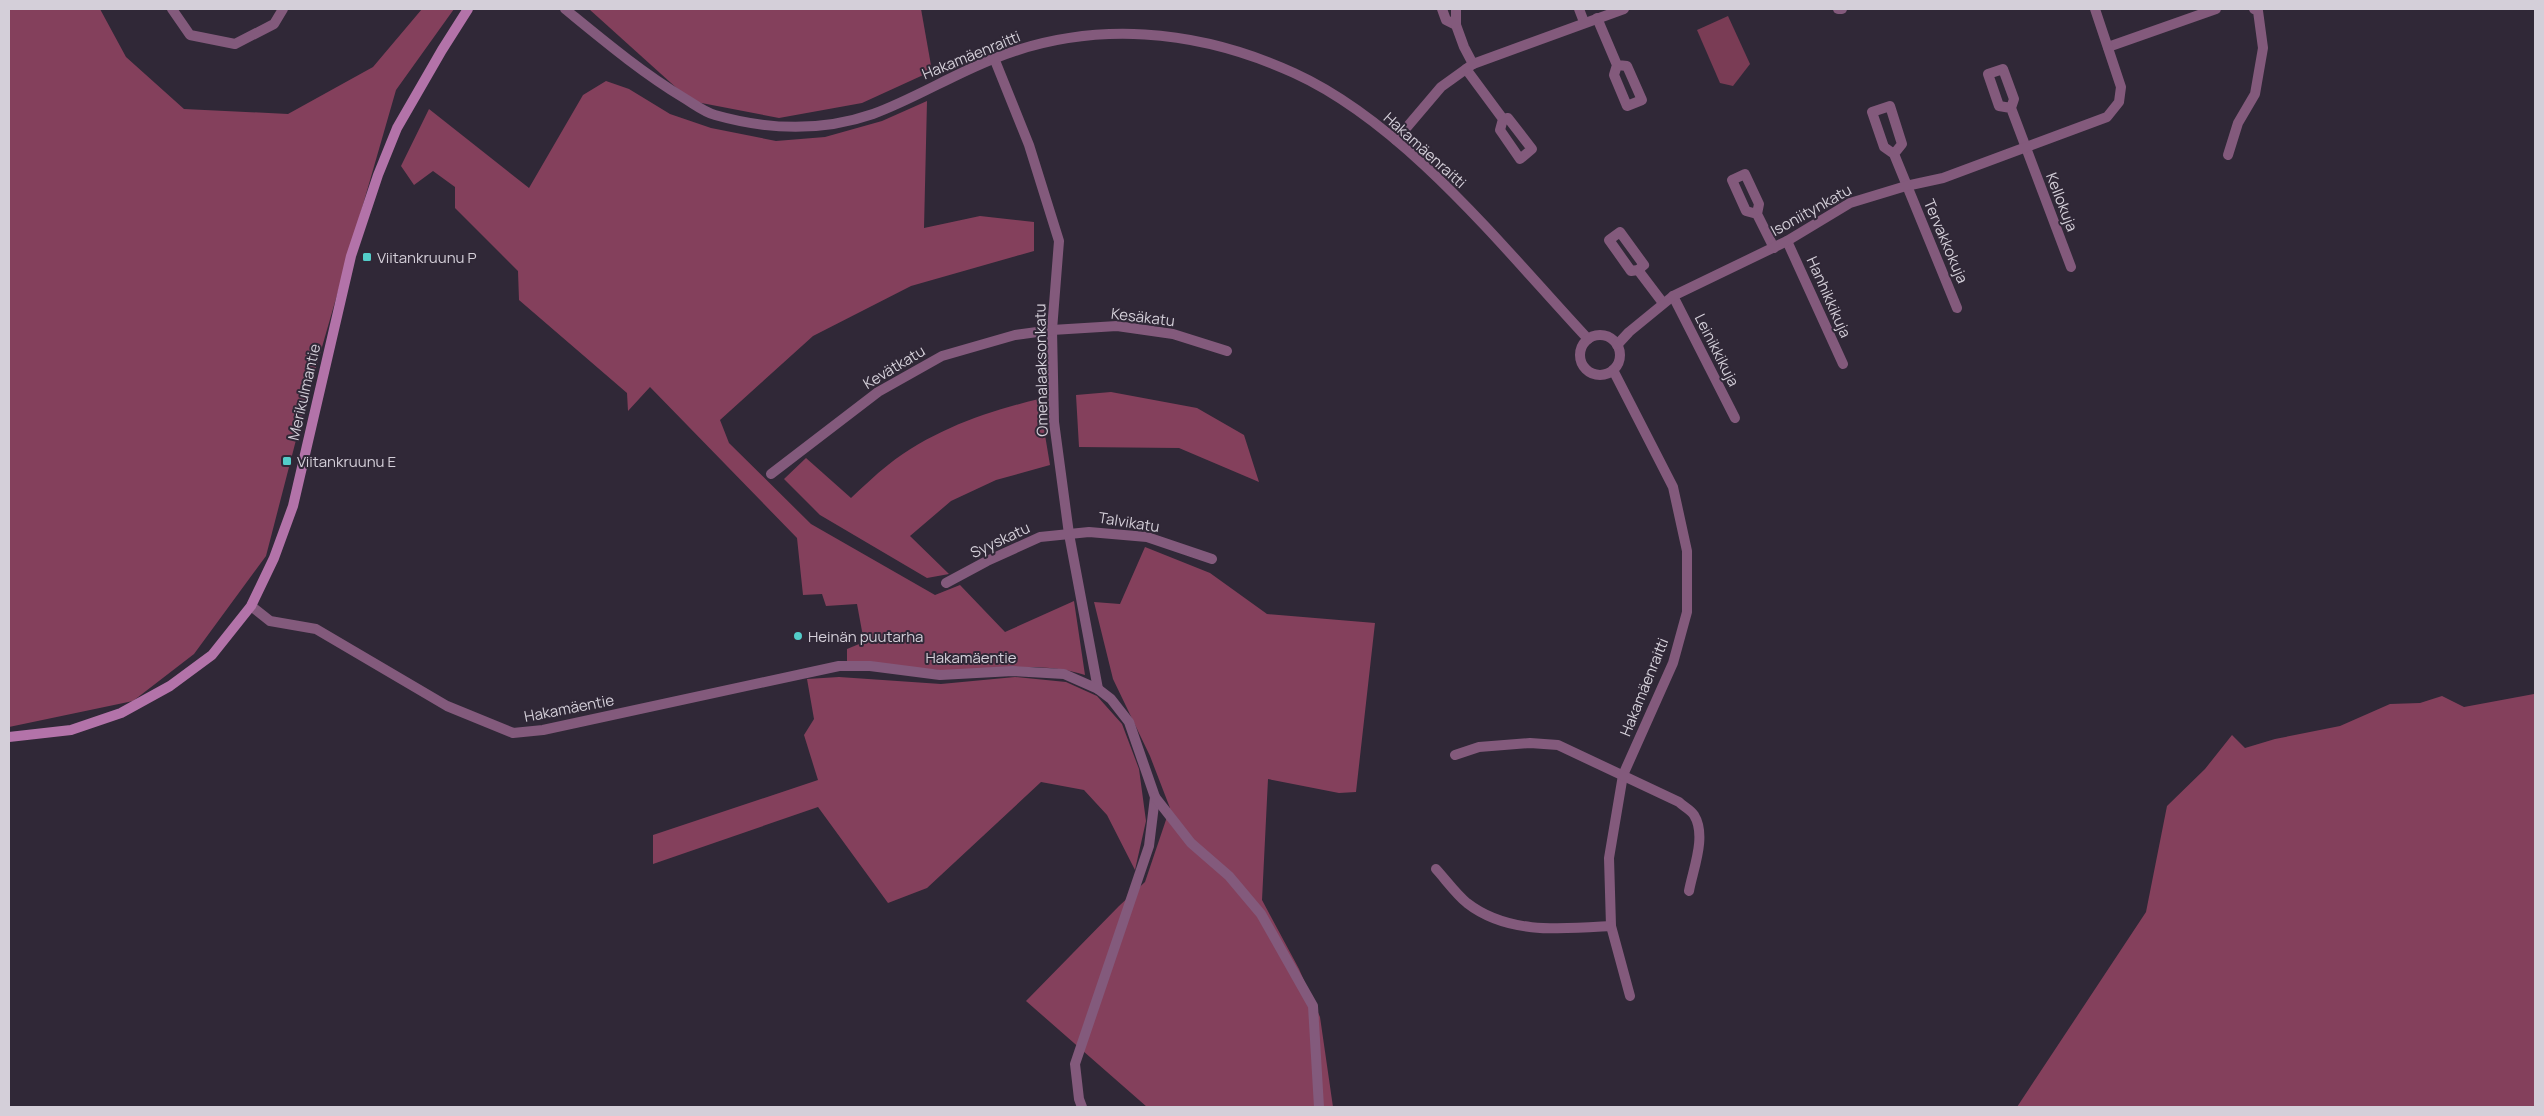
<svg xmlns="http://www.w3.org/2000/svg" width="2544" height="1116" font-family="Manrope,sans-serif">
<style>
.green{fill:#7a3c55}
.forest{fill:#84405c}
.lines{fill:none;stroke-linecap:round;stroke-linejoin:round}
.street{stroke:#835a7c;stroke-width:10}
.secondary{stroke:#b373a9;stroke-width:10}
.poi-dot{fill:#53cdc9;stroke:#302837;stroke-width:2}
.labels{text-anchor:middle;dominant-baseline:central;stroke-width:4;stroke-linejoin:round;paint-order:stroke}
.street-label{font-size:15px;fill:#d4cfd9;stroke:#302837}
.poi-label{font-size:15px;fill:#d4cfd9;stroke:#302837;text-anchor:start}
</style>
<rect width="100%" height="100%" fill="#302837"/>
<path class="green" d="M1728,16L1750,64L1733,86L1720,83L1697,30Z"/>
<g class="forest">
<path d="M9,9H100L126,57L184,109L288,114L373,67L422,9H454L396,90L303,413L266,556L194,654L133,701L9,727Z"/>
<path d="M589,9H921L932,71L862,103L779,118L691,101Z"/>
<path d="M606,81L629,89L670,114L711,128L776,141L825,137L882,121L927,101L924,228L980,216L1034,222V251L911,286L813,336L720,420L729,443L811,524L935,595L960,585L1005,632L1074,601L1085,675C1038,659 988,672 939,670C908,669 878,661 847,661V649L864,642L857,604L826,606L822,594L803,595L797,538L650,387L628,411L627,393L519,300L518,271L455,208V187L433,171L414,185L401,166L429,109L529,188L583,95Z"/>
<path d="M1111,392L1197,408L1244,435L1259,482L1179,448L1079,447L1076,395Z"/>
<path d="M1039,399L1050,465L996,480L951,501L910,536L949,574L927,578L820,515L784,479L806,458L851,498C863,487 875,475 888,465C933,430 985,412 1039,399Z"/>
<path d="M1145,547L1210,573L1267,614L1375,623L1356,792L1339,793L1268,779L1262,900L1299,969L1320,1017L1333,1107H1147L1026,1001L1119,906L1145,882L1170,808L1150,756L1113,679L1094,602L1120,604Z"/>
<path d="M839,677L941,684L1015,677L1066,682L1097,696L1122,724L1139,769L1146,821L1135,870L1107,815L1084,790L1041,782L927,888L888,903L818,807L653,864V835L818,780L804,735L814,719L807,679Z"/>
<path d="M2534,694L2535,1107H2017L2146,912L2167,806L2205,769L2232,735L2245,748L2275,739L2340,726L2390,704L2420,703L2442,696L2464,707Z"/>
</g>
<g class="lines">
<g class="street">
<path d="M172,9L190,35L235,44L274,24L283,9"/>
<path d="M565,9C603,40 641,72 684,98C694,104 704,112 715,115C768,130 821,132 873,114C914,99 952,75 993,59C1092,19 1198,29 1294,73C1406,124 1504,249 1588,339"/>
<path d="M1442,9L1446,20L1456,25"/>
<path d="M1456,9V25L1464,47L1473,64"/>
<path d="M1579,9L1584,22"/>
<path d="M1838,9H1842"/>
<path d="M1597,18L1617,65L1627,66L1642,100L1627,106L1614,75L1617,65"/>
<path d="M2108,47L2216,9"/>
<path d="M994,58L1029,145L1059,241L1052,330L1054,422L1069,534L1098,689"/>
<path d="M1466,69L1503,119L1508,118L1532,149L1520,159L1500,130L1503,119"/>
<path d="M2011,108L1999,106L1988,74L2003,69L2014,99L2011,108L2071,267"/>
<path d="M1396,140L1441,87L1473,64L1624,9"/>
<path d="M1894,154L1884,147L1872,112L1890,106L1902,144L1894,154L1957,308"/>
<path d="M2228,155L2238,123L2255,94L2263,48L2258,11L2254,9"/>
<path d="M1757,214L1746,211L1732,180L1745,174L1759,204L1757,214L1774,248"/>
<path d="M1787,241L1843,364"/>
<path d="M1638,270L1631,271L1609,240L1620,232L1644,265L1638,270L1663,303"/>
<path d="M1673,296L1735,418"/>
<circle cx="1600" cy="355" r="20"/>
<path d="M1617,345L1629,332L1673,296L1787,241L1850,203L1906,186L1943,178L2107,117L2119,102L2121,87L2095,9"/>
<path d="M1613,370L1673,487L1687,551V612L1673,663L1623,775L1609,858L1611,926L1630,996"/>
<path d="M771,474L878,392L942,356L1015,335L1052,330L1117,326L1173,334L1227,351"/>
<path d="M946,583L987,561L1040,537L1089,532L1147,537L1212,559"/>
<path d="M251,606L270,621L316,629L447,706L513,733L543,730L839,666H870L940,675L1013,671L1064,674L1098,689L1111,699L1129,722L1155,797L1149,846L1075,1064L1079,1099L1082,1107"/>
<path d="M1455,755L1479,747L1530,743L1558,745L1679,802C1683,806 1691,810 1694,815C1707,836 1693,869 1689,891"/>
<path d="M1155,797L1191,843L1229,876L1261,914L1313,1006L1319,1107"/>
<path d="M1436,869C1446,880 1456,894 1467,903C1508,935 1563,929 1611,926"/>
</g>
<path class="secondary" d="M9,737L71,730L121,713L170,686L212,655L251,606L274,558L293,506L351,256L378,175L397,128L442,50L468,9"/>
</g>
<g class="poi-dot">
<rect x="362" y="252" width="10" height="10" rx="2.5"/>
<rect x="282" y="456" width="10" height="10" rx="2.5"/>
<circle cx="798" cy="636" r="5"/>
</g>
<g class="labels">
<g class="street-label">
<text transform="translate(971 55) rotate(-22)">Hakamäenraitti</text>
<text transform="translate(1425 150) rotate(42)">Hakamäenraitti</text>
<text transform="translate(2062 202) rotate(69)">Kellokuja</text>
<text transform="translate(1811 210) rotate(-29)">Isoniitynkatu</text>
<text transform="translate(1946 241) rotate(67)">Tervakkokuja</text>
<text transform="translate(1829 297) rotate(66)">Hanhikkikuja</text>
<text transform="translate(1143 317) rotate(7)">Kesäkatu</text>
<text transform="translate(1717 350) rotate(63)">Leinikkikuja</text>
<text transform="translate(894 367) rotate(-31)">Kevätkatu</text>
<text transform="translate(1041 370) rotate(-91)">Omenalaaksonkatu</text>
<text transform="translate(304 392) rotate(-77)">Merikulmantie</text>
<text transform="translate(1129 522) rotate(9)">Talvikatu</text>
<text transform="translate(1000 540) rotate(-25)">Syyskatu</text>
<text x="971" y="657">Hakamäentie</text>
<text transform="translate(1644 687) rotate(-68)">Hakamäenraitti</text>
<text transform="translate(569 708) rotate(-11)">Hakamäentie</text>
</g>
<g class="poi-label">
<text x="377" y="257">Viitankruunu P</text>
<text x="297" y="461">Viitankruunu E</text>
<text x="808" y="636">Heinän puutarha</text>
</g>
</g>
<rect width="2544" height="1116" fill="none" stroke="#d4cfd9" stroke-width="20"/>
</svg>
